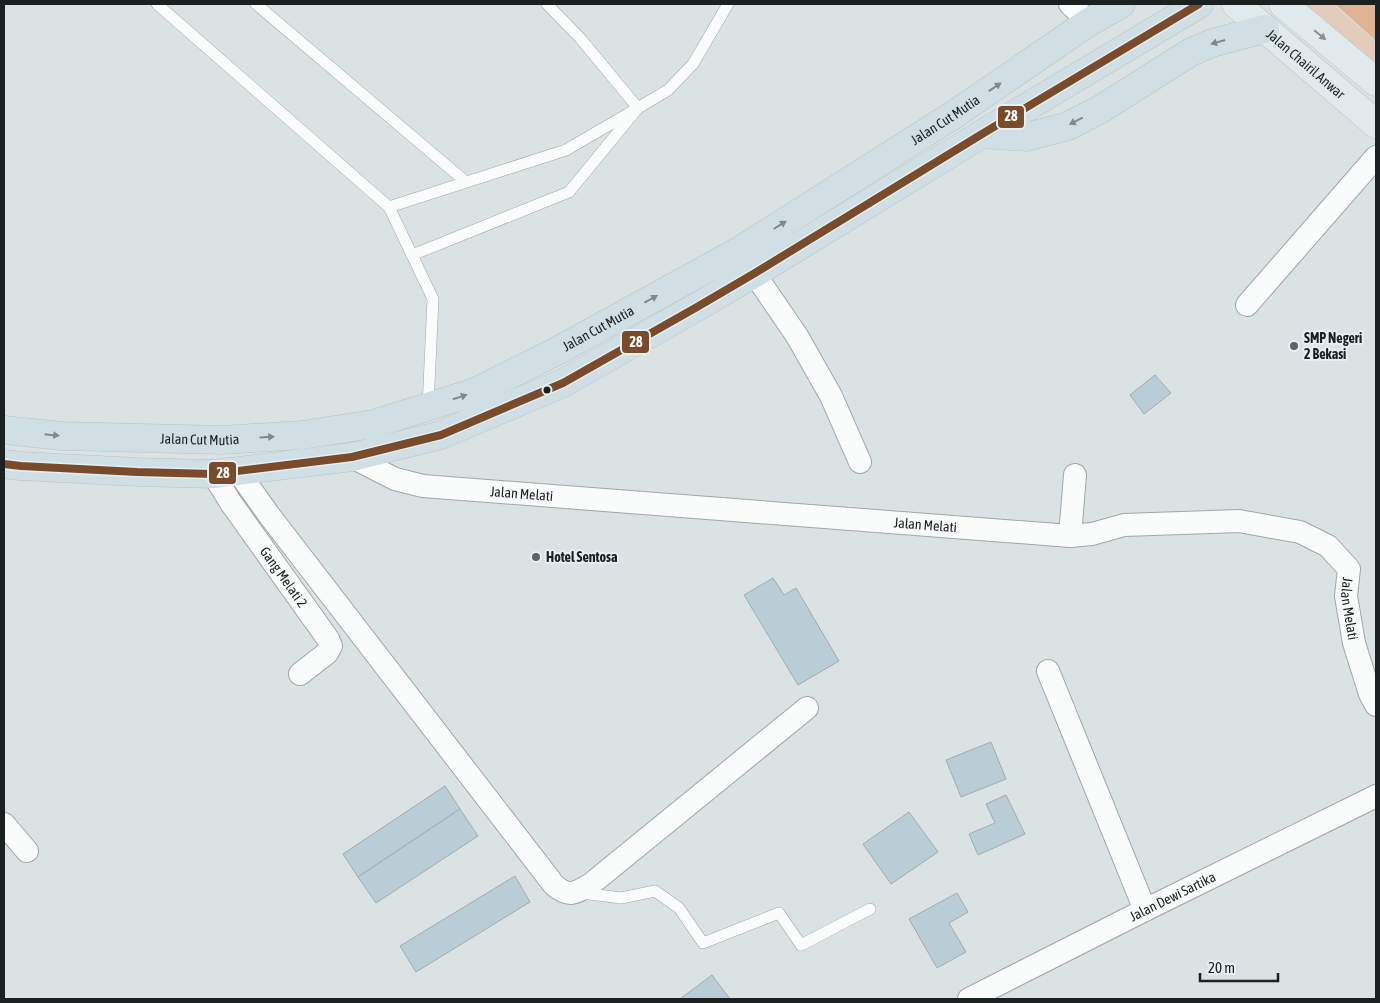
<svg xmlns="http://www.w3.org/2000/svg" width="1380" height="1003" font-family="'Asap Condensed',sans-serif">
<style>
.green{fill:#e3ccbb}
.water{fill:#e0b493}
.building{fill:#b8cdd5;stroke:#a5aaac}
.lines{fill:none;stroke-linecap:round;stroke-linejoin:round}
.lane-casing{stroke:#a1a6a8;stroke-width:12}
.street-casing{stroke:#a1a6a8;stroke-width:24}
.primary-casing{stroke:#bcc0c1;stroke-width:29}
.highway-casing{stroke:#bcc0c1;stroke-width:29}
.lane{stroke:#fafbfb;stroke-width:11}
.street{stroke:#fafbfb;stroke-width:22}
.primary{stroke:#e0eaed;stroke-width:28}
.highway{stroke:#cfdfe3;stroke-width:28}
.bus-1-casing{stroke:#e4f0f5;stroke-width:11}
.bus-1{stroke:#7a4b2a;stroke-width:8}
.oneway{fill:#878f91}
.oneway2{fill:#7e898c}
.poi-dot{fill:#5e6465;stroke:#e4f0f5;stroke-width:2}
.bus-dot{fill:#1b2021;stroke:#e4f0f5;stroke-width:2}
.labels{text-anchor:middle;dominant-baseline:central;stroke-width:4;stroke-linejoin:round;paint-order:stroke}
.street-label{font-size:14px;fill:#1b2021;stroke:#e4f0f5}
.poi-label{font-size:14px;font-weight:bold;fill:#1b2021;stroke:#e4f0f5;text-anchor:start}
.line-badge{stroke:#e4f0f5;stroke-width:2}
.badge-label{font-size:14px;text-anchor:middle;font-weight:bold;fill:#fff}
</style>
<rect width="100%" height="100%" fill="#dbe2e4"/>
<path class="green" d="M1306,4H1333L1376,42V82L1293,12Z"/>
<path class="water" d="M1335,4H1376V41Z"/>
<g class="building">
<path d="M1155,375L1171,393L1144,414L1130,395Z"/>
<path d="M773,578L784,595L796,588L839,661L798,685L744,595Z"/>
<path d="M991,742L1006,779L961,797L946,760Z"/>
<path d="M445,786L460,809L358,877L343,854Z"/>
<path d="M1006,795L1025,834L978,855L969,834L995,823L986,804Z"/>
<path d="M460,809L478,836L376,903L358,877Z"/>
<path d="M909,812L938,852L891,884L863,844Z"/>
<path d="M515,876L530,902L416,972L400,946Z"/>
<path d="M957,893L968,912L949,923L966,952L937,968L909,919Z"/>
<path d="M712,975L730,999H680Z"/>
</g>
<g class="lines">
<defs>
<g id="lane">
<path d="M157,4L389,207L433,299L428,407"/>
<path d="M256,4L466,182"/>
<path d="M389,207L566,150L638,108L668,90L693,64L728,4"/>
<path d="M412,255L569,192L638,108L580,38L547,4"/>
<path d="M582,893L621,898L655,891L679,908L703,943L779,913L801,945L870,909"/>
</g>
<g id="street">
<path d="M1070,4L1089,22"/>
<path d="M745,260L797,336L831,396L860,462"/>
<path d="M1247,305L1376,157"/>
<path id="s1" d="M352,457L395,479L423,486L1070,536L1092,534L1124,525L1239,521L1300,532L1328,546L1349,569L1346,596L1354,643L1370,694L1376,705"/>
<path d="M237,470L269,515L554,885C569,898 576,893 591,884L807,708"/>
<path id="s2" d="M213,474L231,503L328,639L331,646L327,653L300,674"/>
<path d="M1070,536L1075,475"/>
<path d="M1048,671L1145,910"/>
<path d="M4,824L27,851"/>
<path id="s3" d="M969,999L1145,910L1376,796"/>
</g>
<g id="primary">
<path id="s4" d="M1236,4L1376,124"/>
<path d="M1283,4L1376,82"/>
</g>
<g id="highway">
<path d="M982,134L1027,137L1068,126L1101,109L1191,52L1212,43L1265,29"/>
<path id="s5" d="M4,430L62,436L222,440L302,435L373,424L475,392L557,351L739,251L955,114L1089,22L1121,4"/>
<path d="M4,464L21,466L137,472L213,474L352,457L441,435L563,383L697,307L755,273L982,134L1199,4"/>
</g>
</defs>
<use href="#lane" class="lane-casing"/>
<use href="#street" class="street-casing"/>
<use href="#primary" class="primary-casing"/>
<use href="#highway" class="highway-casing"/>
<use href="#lane" class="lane"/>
<use href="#street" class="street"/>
<use href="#primary" class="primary"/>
<use href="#highway" class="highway"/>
<defs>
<path id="bus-1" d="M4,464L21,466L137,472L213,474L352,457L441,435L563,383L697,307L755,273L982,134L1199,4"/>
</defs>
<use href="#bus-1" class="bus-1-casing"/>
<use href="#bus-1" class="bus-1"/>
</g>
<defs><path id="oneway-solid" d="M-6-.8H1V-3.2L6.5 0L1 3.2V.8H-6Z" transform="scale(1.25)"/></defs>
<use class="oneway" href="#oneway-solid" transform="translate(1320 35) rotate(40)"/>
<g class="oneway2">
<use href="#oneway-solid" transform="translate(1218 42) rotate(164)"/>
<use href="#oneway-solid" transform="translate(995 87) rotate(-34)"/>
<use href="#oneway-solid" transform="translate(1076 121) rotate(153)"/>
<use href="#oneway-solid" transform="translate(780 225) rotate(-32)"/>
<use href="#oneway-solid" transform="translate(651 299) rotate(-29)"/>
<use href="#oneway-solid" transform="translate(460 397) rotate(-17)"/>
<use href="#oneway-solid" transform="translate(52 435) rotate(6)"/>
<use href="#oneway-solid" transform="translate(267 437) rotate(-3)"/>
</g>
<g class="poi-dot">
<circle cx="1294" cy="346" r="5"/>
<circle cx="536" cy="557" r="5"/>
</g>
<circle class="bus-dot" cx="547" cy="390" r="4.5"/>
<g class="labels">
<g class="street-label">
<text stroke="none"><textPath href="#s4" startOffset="92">Jalan Chairil Anwar</textPath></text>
<text stroke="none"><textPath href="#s5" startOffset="1021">Jalan Cut Mutia</textPath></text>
<text stroke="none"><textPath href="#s5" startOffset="616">Jalan Cut Mutia</textPath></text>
<text stroke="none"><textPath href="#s5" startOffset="196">Jalan Cut Mutia</textPath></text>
<text stroke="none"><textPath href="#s1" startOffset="176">Jalan Melati</textPath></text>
<text stroke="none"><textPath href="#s1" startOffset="581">Jalan Melati</textPath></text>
<text stroke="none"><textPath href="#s2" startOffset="125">Gang Melati 2</textPath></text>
<text stroke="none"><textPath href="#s1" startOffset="1061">Jalan Melati</textPath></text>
<text stroke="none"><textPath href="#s3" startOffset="228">Jalan Dewi Sartika</textPath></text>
</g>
<g class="poi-label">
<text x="1304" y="338">SMP Negeri<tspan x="1304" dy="16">2 Bekasi</tspan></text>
<text x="546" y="557">Hotel Sentosa</text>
</g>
</g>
<g class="line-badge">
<rect x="997" y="105" width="28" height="24" rx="5" fill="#7a4b2a"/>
<rect x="621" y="330" width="29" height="24" rx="5" fill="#7a4b2a"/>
<rect x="208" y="461" width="29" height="24" rx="5" fill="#7a4b2a"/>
</g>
<g class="badge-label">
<text x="1011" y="121">28</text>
<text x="636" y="347">28</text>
<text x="223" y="478">28</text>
</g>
<rect width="1380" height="1003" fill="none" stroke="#1b2021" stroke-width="10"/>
<path d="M1200 973v8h78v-8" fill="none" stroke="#1b2021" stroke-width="2.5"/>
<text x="1208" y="973" font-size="15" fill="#1b2021" stroke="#e4f0f5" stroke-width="4" paint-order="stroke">20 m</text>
</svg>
